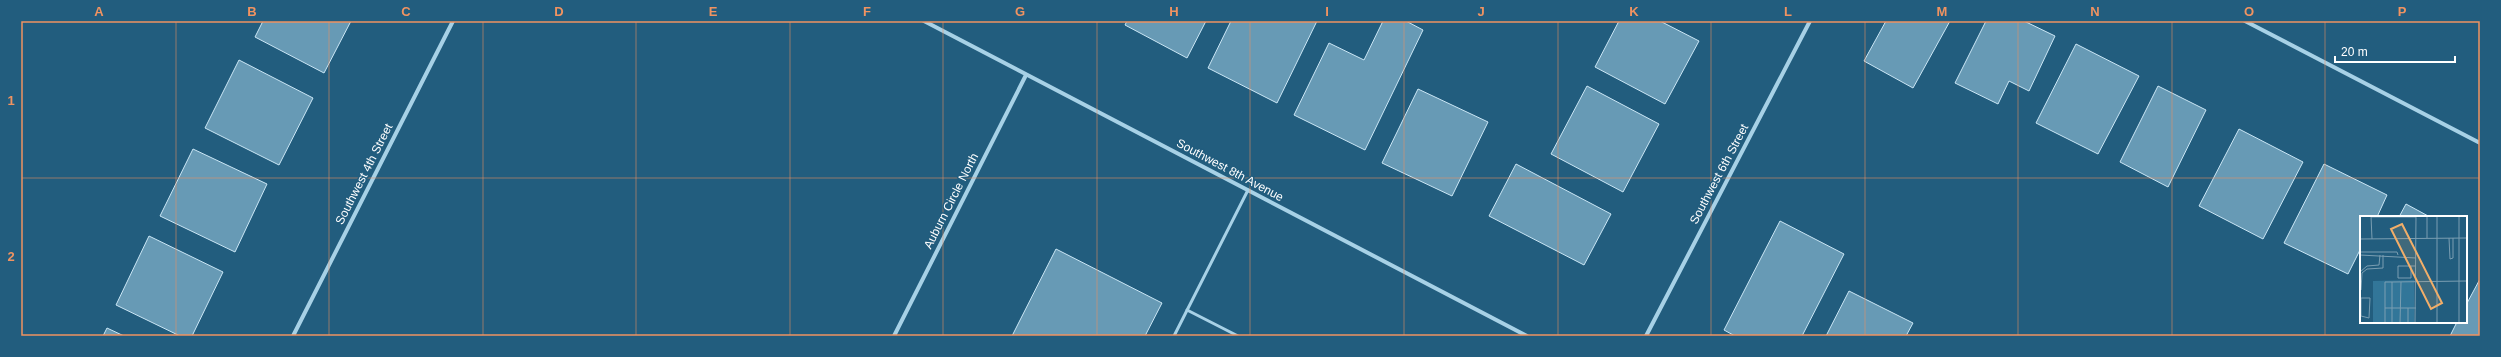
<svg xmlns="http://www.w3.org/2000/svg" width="2501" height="357" font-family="Helvetica,sans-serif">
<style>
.building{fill:#679ab5;stroke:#cae6f5}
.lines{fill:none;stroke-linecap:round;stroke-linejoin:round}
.lane{stroke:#a7d1e6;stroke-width:3}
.street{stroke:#a7d1e6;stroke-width:4}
.grid{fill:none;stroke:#f09361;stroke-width:1;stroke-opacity:0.55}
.labels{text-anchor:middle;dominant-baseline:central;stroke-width:3;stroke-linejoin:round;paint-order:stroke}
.street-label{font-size:12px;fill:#fff;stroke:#225d7e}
.inset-road{fill:none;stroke:#7a9eb2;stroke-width:1}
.view{fill:#f2ae69;fill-opacity:0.15;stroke:#f2ae69;stroke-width:2}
.inset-edge{fill:none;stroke:#fff;stroke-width:2}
.neatline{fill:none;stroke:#f09361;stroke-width:1.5}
.grid-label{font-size:13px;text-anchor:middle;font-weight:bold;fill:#f09361}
</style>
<rect width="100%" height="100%" fill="#225d7e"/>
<g class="building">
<path d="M263,21H351L324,73L255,37Z"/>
<path d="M1127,21H1206L1187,58L1125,25Z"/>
<path d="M1231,21H1317L1277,103L1208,68Z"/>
<path d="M1383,21H1406L1423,30L1365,150L1294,115L1329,43L1364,60Z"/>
<path d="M1619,21H1660L1699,41L1665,104L1595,67Z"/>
<path d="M1886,21H1950L1913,88L1864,61Z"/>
<path d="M1986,21H2024L2055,36L2029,91L2009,81L1998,104L1955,83Z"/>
<path d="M2076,44L2139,76L2098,154L2036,123Z"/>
<path d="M239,60L313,98L279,165L205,128Z"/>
<path d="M1587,86L1659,124L1623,192L1551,154Z"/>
<path d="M2158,86L2206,110L2168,187L2120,162Z"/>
<path d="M1418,89L1488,122L1452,196L1382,163Z"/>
<path d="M2239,129L2303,162L2263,239L2199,206Z"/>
<path d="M193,149L267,184L235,252L160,216Z"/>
<path d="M1516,164L1611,214L1584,265L1489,216Z"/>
<path d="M2324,164L2387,195L2377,217H2361V248L2348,274L2284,243Z"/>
<path d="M2406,204L2430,217H2399Z"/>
<path d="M1780,221L1844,254L1802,336H1735L1724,330Z"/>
<path d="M149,236L223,272L192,336H180L116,305Z"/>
<path d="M1056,249L1162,303L1145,336H1012Z"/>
<path d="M2480,279V336H2450L2457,322H2466V305Z"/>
<path d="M1849,291L1913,323L1906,336H1826Z"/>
<path d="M107,328L124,336H103Z"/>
</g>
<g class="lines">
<g class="lane">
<path d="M1187,310L1238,336"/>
<path d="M1174,336L1248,190"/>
</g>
<g class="street">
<path d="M924,21L1527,336"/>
<path d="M2245,21L2480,143"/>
<path d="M293,336L453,21"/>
<path d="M894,336L1026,75"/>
<path d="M1646,336L1810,21"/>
</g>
</g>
<path class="grid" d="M176,21V336M329,21V336M483,21V336M636,21V336M790,21V336M943,21V336M1097,21V336M1250,21V336M1404,21V336M1558,21V336M1711,21V336M1865,21V336M2018,21V336M2172,21V336M2325,21V336M21,178H2480"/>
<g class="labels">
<g class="street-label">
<text transform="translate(1230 170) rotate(28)">Southwest 8th Avenue</text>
<text transform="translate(364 174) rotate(-63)">Southwest 4th Street</text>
<text transform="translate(1719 174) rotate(-62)">Southwest 6th Street</text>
<text transform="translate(951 201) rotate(-63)">Auburn Circle North</text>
</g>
</g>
<g transform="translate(2360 216)">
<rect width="107" height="107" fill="#225d7e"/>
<path d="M54,64V107H13V65Z" fill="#327699"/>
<path class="inset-road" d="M11,0L12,23M67,0V22M77,0V107M11,1H56M89,22L90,43L93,42V22M0,23L107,22M0,36H37L38,39M0,39L56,42M51,50V62H38V50H56M0,56L7,50L19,49L20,39M32,66H25V92H56M1,74L2,57L7,53L23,52V39M1,82H10L9,102L1,100ZM25,92V107M32,107V66L107,65M40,107L41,66M48,107V92M55,107L56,0M99,107V0"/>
<path class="view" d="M42,8L82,87L71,93L31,13Z"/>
<rect width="107" height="107" class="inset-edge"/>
</g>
<rect width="2501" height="357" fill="none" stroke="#225d7e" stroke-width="44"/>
<path d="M2335 56v6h120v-6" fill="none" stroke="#ffffff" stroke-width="2"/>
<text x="2341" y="56" font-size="12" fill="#ffffff" stroke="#225d7e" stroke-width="3" paint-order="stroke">20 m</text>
<rect x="22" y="22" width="2457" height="313" class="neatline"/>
<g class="grid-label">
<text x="99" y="16">A</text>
<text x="252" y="16">B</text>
<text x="406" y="16">C</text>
<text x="559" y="16">D</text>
<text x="713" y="16">E</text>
<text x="867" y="16">F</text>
<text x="1020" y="16">G</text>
<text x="1174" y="16">H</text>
<text x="1327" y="16">I</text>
<text x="1481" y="16">J</text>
<text x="1634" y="16">K</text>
<text x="1788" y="16">L</text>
<text x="1942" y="16">M</text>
<text x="2095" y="16">N</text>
<text x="2249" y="16">O</text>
<text x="2402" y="16">P</text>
<text x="11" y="105">1</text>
<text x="11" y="261">2</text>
</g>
</svg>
